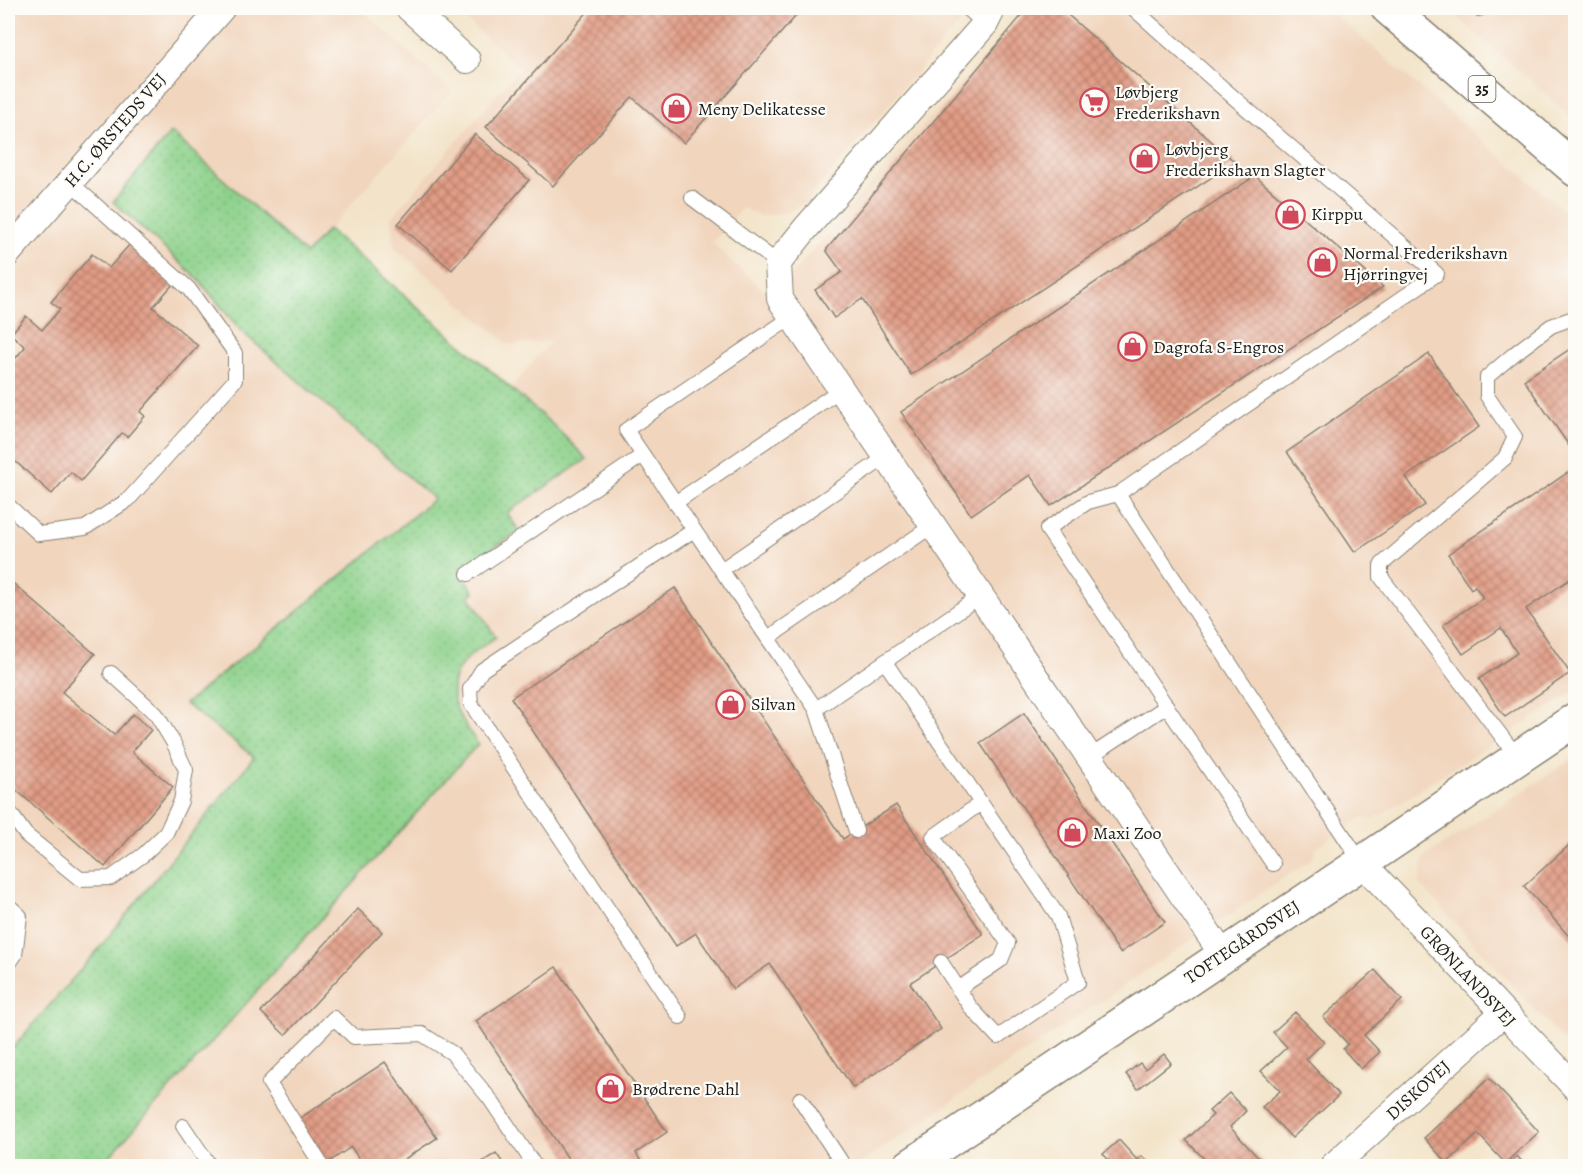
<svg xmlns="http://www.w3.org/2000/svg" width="1583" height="1174" font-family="Alegreya,serif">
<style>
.built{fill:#f1d5bd}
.grass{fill:url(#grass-dots);stroke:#547654;stroke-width:1.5}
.building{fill:url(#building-cross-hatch)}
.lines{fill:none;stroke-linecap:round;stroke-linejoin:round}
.lane-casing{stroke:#888072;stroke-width:16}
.street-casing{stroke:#888072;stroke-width:28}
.secondary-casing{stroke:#888072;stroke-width:36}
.primary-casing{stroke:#888072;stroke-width:36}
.lane{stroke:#fff;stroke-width:14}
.street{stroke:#fff;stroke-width:26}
.secondary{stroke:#fff;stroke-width:33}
.primary{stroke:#fff;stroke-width:33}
.labels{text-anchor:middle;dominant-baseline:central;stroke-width:4.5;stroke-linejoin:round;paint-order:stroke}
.shield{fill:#fdfcf7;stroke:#605f5e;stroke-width:1.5}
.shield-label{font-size:16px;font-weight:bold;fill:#1c1c1c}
.poi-label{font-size:18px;fill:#1c1c1c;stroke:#fdfcf7;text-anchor:start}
.street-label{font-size:18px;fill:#1c1c1c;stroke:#fdfcf7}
</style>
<defs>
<pattern id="grass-dots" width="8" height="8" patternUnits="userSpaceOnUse" patternTransform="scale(1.5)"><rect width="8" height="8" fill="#8dd18b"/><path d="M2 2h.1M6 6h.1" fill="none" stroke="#79b377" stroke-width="1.8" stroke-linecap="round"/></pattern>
<pattern id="building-cross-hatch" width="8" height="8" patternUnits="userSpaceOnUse" patternTransform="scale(1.5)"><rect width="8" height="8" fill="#e19c85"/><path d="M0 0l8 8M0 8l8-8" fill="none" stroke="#b67e6c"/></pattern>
</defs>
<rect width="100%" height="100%" fill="#fdfcf7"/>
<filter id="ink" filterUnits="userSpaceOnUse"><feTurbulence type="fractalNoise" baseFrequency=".0167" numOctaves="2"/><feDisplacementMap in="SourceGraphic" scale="12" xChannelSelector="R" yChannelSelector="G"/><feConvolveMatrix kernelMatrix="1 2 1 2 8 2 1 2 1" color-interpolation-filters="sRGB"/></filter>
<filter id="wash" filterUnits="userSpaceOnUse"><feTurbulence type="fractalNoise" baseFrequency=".008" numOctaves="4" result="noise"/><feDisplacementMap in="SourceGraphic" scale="24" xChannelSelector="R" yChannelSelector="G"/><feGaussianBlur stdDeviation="1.35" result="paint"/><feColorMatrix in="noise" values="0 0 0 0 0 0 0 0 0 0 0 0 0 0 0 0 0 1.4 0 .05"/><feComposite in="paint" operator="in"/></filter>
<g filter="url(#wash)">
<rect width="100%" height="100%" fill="#f3e4c9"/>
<g class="built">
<path d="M8,8H360L452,91L307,254L171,132L197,278L241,331L435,498L186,704L254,756L96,952L8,1053Z"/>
<path d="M459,8H972L804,204L786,213L760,216L742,208L712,243L773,299L791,275L1027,8H1327L1575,220V691L1374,819L1361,818L1316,848L1312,859L856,1166H101L478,744L458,713L453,697L455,677L463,661L496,637L468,596L473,592L459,571L518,531L506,513L586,459L552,424L511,388L551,341L509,345L394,247L391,218L520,68L456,11Z"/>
<path d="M1447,8H1575V120Z"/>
<path d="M1575,757V1053L1419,884L1424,857Z"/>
</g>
<path class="grass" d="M171,132L306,254L328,229L552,424L587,459L507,513L519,531L460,571L474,592L469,596L496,637C468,655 441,674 458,712C463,723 471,734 478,744L101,1166H8V1053L96,952L254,757L185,704L434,499L241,331L197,278L113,202Z"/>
<g id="blocks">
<g class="building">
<path d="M591,8H803L684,143L632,97L553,186L486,127Z"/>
<path d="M1028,8H1060L1235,162L911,375L862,299L834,318L815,290L842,272L826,250Z"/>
<path d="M475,134L529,180L452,270L398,224Z"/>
<path d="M1255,176L1383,287L1051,506L1030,475L971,515L901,412Z"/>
<path d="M130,244L174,283L153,307L198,346L140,412L145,416L127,437L122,433L81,481L71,472L52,494L8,455V367L25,347L11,334L26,316L42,330L60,309L51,302L92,254L109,268Z"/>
<path d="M1576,345V456L1524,380Z"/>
<path d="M1429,354L1479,427L1406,477L1425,505L1355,552L1287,452Z"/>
<path d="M1576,467V575L1526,609L1570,673L1505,717L1479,679L1517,653L1501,628L1463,654L1443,625L1483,598L1475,586L1471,589L1448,554Z"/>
<path d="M8,579L95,654L62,692L114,735L133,714L151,730L132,752L173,787L105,867L8,783V749L14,742L8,736Z"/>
<path d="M675,588L843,839L896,805L983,934L910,983L941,1029L853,1088L770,964L733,989L696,933L676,946L511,698Z"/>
<path d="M1024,713L1165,922L1120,953L980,743Z"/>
<path d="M1576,839V944L1524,886Z"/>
<path d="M358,909L382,932L285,1035L261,1012Z"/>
<path d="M556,967L667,1132L636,1153L643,1165L641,1166H619L618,1165L615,1166H573L476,1021Z"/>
<path d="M1375,970L1402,1000L1364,1035L1380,1052L1361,1069L1343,1049L1348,1044L1323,1017Z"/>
<path d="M1295,1012L1324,1042L1306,1059L1339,1095L1292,1138L1262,1107L1280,1091L1261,1071L1287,1047L1273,1032Z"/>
<path d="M1164,1054L1171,1063L1138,1089L1126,1074L1140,1063L1145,1069Z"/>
<path d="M385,1062L437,1138L394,1166H364L351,1147L326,1164L297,1120Z"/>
<path d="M1489,1078L1539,1132L1505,1163L1478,1134L1447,1163L1424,1138Z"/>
<path d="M1229,1093L1246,1111L1230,1127L1264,1164L1261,1166H1211L1186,1140L1213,1115L1209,1111Z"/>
<path d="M1119,1140L1137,1160L1142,1156L1152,1166H1115L1103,1154Z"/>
<path d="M496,1153L505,1166H476Z"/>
<path d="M1517,1156L1526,1166H1505Z"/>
</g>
</g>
</g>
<g filter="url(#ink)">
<use href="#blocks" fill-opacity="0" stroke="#888072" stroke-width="1.5"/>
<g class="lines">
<defs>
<g id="lane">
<path d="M967,8L985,24"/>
<path d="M1133,8L1209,76L1437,274L1118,494L1088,502L1047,529L1273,864"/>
<path d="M1477,8L1479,9L1482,8"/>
<path d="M692,198L778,263"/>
<path d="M792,317L626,430L643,455L816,709L980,596"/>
<path d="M1118,494L1361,862"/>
<path d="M675,503L840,390"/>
<path d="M8,505L39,534L85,528L128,500L235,380V353L189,289L70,182"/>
<path d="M721,570L886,457"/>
<path d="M468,574L643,455"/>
<path d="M768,638L932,526"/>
<path d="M885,662L1058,916L1078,982L998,1037L971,1008L941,962"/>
<path d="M816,709L856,831"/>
<path d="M1089,757L1167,706"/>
<path d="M1518,758L1381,577V565L1505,458L1515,437L1487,396V377L1514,354L1551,326L1576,317"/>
<path d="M8,810L26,835L80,879L111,878L143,855L166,833L181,801L186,770L173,742L156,714L111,673"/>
<path d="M8,905L20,916L15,955L8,965"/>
<path d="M958,989L1001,960L1008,943L933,837L981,803"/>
<path d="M680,1017L471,704L470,689L482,670L694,530"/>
<path d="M800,1099L844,1166"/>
<path d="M183,1126L210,1166"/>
<path d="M319,1161L269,1083L334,1018L354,1037L422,1034L452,1053L490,1099L535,1166"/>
</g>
<g id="street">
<path d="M409,8L467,60"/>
<path d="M993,8L985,24L806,228L778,263L780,299L1223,955"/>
<path d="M8,253L222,8"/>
<path d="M1361,862L1576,1088"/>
<path d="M1333,1166L1503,1013"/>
</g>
<path id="secondary" d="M910,1166L1576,719"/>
<path id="primary" d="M1388,8L1576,170"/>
</defs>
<use href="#lane" class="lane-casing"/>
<use href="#street" class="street-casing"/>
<use href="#secondary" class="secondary-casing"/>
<use href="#primary" class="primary-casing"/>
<use href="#lane" class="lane"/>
<use href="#street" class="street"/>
<use href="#secondary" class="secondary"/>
<use href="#primary" class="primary"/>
</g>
</g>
<defs>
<symbol id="supermarket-ring" viewBox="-11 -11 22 22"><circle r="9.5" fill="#fdfcf7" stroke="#d1495b" stroke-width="1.5"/><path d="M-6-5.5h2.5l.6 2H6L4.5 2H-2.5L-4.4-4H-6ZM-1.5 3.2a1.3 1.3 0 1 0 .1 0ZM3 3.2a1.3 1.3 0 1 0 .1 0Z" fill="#d1495b"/></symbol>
<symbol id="shop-ring" viewBox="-11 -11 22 22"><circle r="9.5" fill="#fdfcf7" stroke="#d1495b" stroke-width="1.5"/><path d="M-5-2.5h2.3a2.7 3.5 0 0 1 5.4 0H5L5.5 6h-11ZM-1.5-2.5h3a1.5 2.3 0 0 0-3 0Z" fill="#d1495b"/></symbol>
</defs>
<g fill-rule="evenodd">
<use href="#supermarket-ring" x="1078" y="86" width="33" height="33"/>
<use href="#shop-ring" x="660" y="92" width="33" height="33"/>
<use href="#shop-ring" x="1128" y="142" width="33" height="33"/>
<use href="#shop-ring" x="1274" y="198" width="33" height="33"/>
<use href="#shop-ring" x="1306" y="246" width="33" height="33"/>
<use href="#shop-ring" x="1116" y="330" width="33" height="33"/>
<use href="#shop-ring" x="714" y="688" width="33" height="33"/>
<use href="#shop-ring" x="1056" y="816" width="33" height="33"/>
<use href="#shop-ring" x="594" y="1072" width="33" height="33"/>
</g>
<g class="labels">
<rect class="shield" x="1468.5" y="76" width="27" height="26" rx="4.5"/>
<g class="shield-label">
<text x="1482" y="89">35</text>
</g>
<g class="poi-label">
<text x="1115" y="92">Løvbjerg<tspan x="1115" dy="21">Frederikshavn</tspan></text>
<text x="698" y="109">Meny Delikatesse</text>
<text x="1165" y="149">Løvbjerg<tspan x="1165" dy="21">Frederikshavn Slagter</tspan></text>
<text x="1311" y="214">Kirppu</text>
<text x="1343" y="253">Normal Frederikshavn<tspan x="1343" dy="21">Hjørringvej</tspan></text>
<text x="1153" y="347">Dagrofa S-Engros</text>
<text x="751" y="704">Silvan</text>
<text x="1093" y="833">Maxi Zoo</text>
<text x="632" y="1089">Brødrene Dahl</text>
</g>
<g class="street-label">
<text transform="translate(115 130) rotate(-49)">H.C. ØRSTEDS VEJ</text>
<text transform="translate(1242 942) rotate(-34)">TOFTEGÅRDSVEJ</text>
<text transform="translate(1468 976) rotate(47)">GRØNLANDSVEJ</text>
<text transform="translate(1418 1090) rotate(-42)">DISKOVEJ</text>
</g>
</g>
<rect width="1583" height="1174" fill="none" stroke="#fdfcf7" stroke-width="30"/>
</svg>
